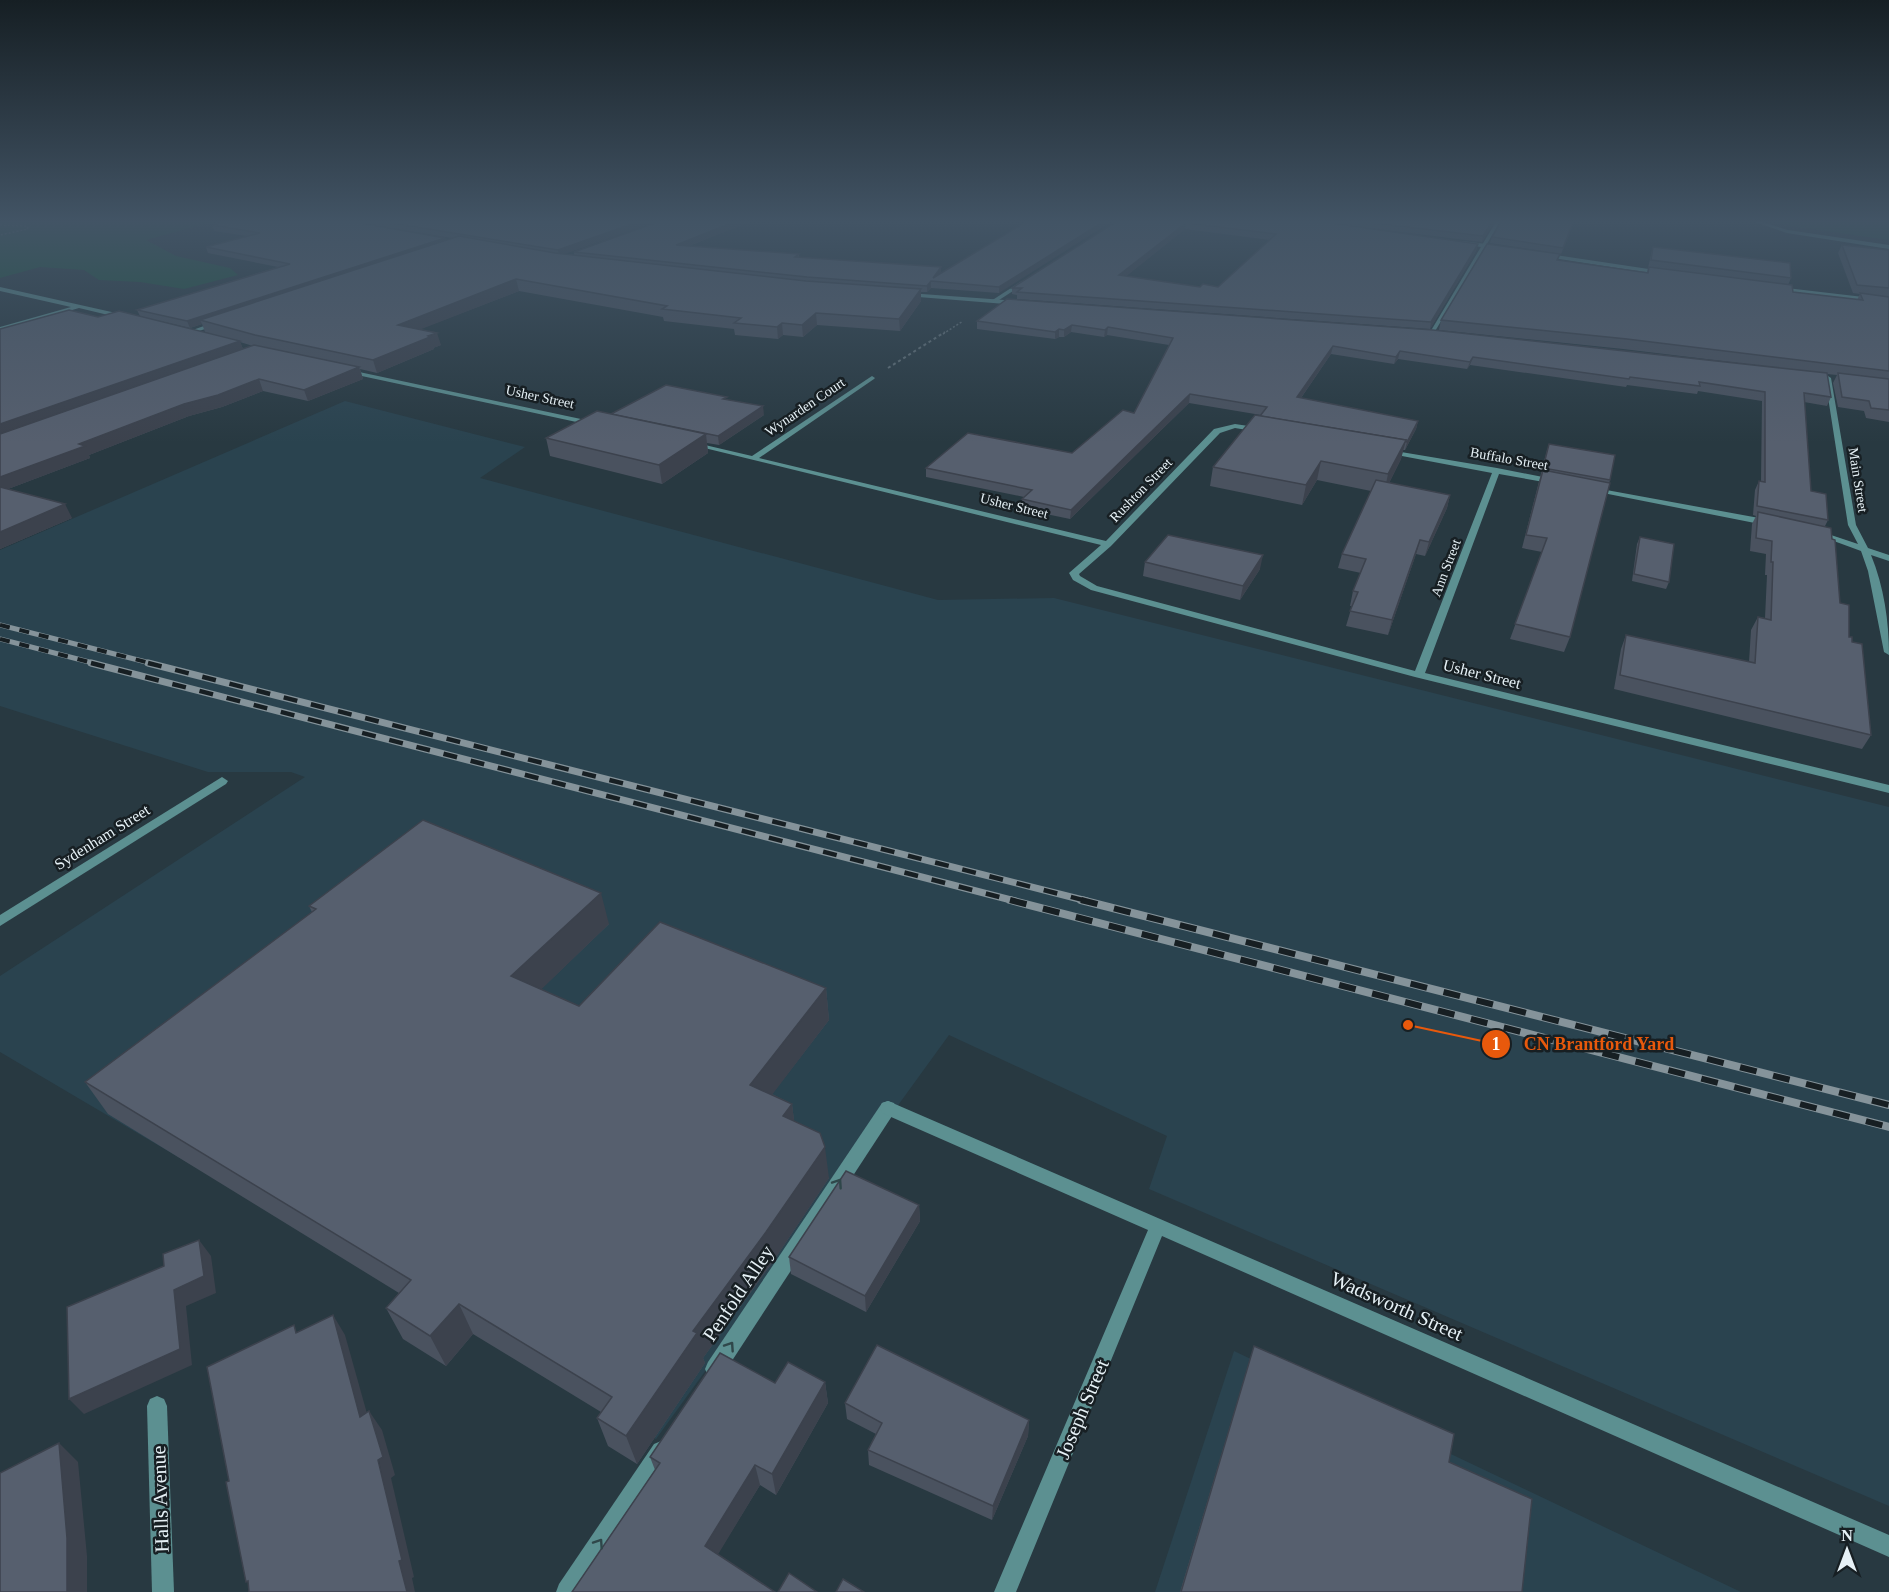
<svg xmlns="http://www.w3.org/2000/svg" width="1889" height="1592" font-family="'Times New Roman',serif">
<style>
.built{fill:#2a434f}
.green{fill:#1a543d}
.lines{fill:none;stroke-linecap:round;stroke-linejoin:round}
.path-far1{stroke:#627178;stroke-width:1.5;stroke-dasharray:2 2;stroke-linecap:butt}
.path{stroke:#627178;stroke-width:2;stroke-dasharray:3 3;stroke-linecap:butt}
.service{fill:#5c9091;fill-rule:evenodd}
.minor{fill:#5c9091;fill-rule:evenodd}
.tertiary{fill:#5c9091;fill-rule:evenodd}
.rail-far2-casing{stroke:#85939a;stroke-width:5}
.rail-far1-casing{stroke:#85939a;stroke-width:7}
.rail-casing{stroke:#85939a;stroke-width:8}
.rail-far2{stroke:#171f23;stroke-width:4;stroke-dasharray:10;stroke-linecap:butt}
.rail-far1{stroke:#171f23;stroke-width:4.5;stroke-dasharray:14;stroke-linecap:butt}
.rail{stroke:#171f23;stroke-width:6;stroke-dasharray:17;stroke-linecap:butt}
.wall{fill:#4a525f;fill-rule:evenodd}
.shaded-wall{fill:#3c424d}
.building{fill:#565f6e;stroke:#3c424d;stroke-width:1.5;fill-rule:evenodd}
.oneway{stroke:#2f474a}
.labels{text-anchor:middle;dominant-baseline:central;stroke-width:5;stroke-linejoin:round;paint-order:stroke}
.far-street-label{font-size:14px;fill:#e6f1f6;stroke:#171f23}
.street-label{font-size:16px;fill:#e6f1f6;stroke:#171f23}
.near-street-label{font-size:20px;fill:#e6f1f6;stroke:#171f23}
.leader{fill:none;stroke:#e8590c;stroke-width:2}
.callout-dot{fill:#e8590c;stroke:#171f23;stroke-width:2}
.mark-label{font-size:18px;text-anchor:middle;font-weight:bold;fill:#fff}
.callout-label{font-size:18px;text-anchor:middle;font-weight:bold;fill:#e8590c;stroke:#171f23;stroke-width:5;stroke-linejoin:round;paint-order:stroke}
</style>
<rect width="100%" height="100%" fill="#283941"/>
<g class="built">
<path d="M345,401L525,447L480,478L938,600L1054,598L1889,807V1506L1149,1189L1167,1136L949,1035L656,1439L0,1052V976L305,777L291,772H208L0,706V550Z"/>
<path d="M1234,1351L1741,1592H1155Z"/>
</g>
<g class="green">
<path d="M0,220H219L146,240L176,256L230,268L238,275L184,289L140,282L99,280L84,270L40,267L0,278Z"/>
<path d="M1770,220H1889V240L1790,226Z"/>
</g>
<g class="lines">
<g class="path-far1">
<path d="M0,225L27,226L28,229L0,235"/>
<path d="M943,334L963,321"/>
</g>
<path class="path" d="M888,368L945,332"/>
<g class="service">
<path d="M888,1101L894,1103L896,1108L894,1113L722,1376L715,1378L708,1376L705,1369L708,1362L882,1103Z"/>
<path d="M661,1441L668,1444L671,1451L668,1458L580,1592H556L559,1584L654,1444Z"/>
</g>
<g class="minor">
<path d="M1497,220H1501L1434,333L1429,334Z"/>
<path d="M1749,220H1755L1788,230L1889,245V249L1787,233Z"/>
<path d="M1022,281L1027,282L996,302L991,301Z"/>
<path d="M0,287L125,315L128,317L125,319L79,308L0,331V327L71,307L0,291Z"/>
<path d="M218,321L220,324L190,334L187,332Z"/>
<path d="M345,369L595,422L599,424L595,426L343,372L342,371Z"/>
<path d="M872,376L875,378L874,379L759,458L1106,541L1214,429L1235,424L1262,428V432H1259L1235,428L1220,433L1111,546L1079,574L1080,576L1097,586L1415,671L1492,473L1386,453H1383V449L1497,468L1558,480V484H1555L1499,474L1425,673L1889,785V793L1415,677L1091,590L1073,580L1069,573L1101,545L688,444L692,442L752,456Z"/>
<path d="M1828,376L1831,378L1856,525L1868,548L1889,555V561L1871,555C1884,587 1889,621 1889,655L1884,652L1868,571L1861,551L1812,533L1816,530L1858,544L1848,525L1825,378Z"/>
<path d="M1590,487L1770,520L1774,523L1770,526L1593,491H1590Z"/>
<path d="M222,777L228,781L226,784L0,926V915Z"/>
<path d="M888,1101L1889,1535V1557L1162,1236L1016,1592H994L1148,1230L882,1113L880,1108L882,1103Z"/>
<path d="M157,1396L164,1399L167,1406L174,1592H152L147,1406L150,1399Z"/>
</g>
<g class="tertiary">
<path d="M1462,241L1502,246L1505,248L1502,250L1460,244Z"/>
<path d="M1542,253L1662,271L1665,273L1662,275L1540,256Z"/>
<path d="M1777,287L1889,300V304L1775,290Z"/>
<path d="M908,293L1019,301L1022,303L1019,305L906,296Z"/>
</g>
<defs>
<g id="rail-far2">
<path d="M0,625L154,664"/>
<path d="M0,639L97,664"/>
</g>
<g id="rail-far1">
<path d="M91,663L1015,901"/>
<path d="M148,663L1087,901"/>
</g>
<g id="rail">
<path d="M1010,900L1889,1127"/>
<path d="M1081,900L1889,1105"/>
</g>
</defs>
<use href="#rail-far2" class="rail-far2-casing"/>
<use href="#rail-far1" class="rail-far1-casing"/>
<use href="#rail" class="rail-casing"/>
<use href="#rail-far2" class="rail-far2"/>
<use href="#rail-far1" class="rail-far1"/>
<use href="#rail" class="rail"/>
</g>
<g class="wall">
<path d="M230,220H660L563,254L574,256V252L754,220L689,246L799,254V257L941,267V273L1029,220L999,293L931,288L927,292H921V301L900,331L817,325L803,337L783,335L778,339L735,335L734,329L664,321L663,317L519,291L420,329L441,345L433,348L434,349L377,373L360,369L363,379L308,401L263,391L222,407L189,416L89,455L90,458L8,489L72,518L0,549V329L98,317L140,316L137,310L278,267L208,253L206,247L247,236L214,231L212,225ZM390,228L452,238L446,240L445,238ZM143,317L190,328L202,324L205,332L219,336ZM240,342L253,346L243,349Z"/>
<path d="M1119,220H1495L1482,242L1360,227L1478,244L1476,251L1430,329L1017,299V295L1012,294V288ZM1185,229L1270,240L1218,287H1200L1126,276Z"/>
<path d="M1575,220L1561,254L1490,243L1492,237Z"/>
<path d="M1842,245L1889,250V422L1866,418L1864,411L1838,407L1833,383L1837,375L1827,374L1831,397L1827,406L1804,402L1811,491L1828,520L1825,526L1832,539L1840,603L1849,637L1852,642L1871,735L1862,749L1614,689L1621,649L1626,635L1749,662L1751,630L1758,617L1765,618L1767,575H1765L1766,554L1750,551L1752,524L1756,516L1753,515L1755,490L1759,481H1761L1762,401L1698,391L1697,394L1627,385L1626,387L1470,365L1467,369L1398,359L1394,364L1331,354L1301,398L1418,421L1416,429L1405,450H1403L1401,459L1389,483L1450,495L1447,508L1425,556L1416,554L1388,635L1346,626L1352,606H1350L1353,591L1361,573L1338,568L1342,554L1371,491L1317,480L1302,505L1210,486L1213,467L1261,415L1189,403L1070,519L1022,509V499L1024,497L926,477V468L1072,453L1134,413L1169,345L1107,335L1104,337L1071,332L1064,337H1059L1055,339L977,329V321L1007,299L1789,369L1623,349L1439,330L1441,320L1560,254L1558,260L1647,272L1651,255L1653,247L1791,278L1788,285L1793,292L1857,300L1860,294L1853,293L1838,253Z"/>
<path d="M727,400L764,415L719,445L707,443L708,453L662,484L550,456L546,438L611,414Z"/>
<path d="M1547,450L1610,480L1570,637L1564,652L1510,639L1542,552L1522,548Z"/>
<path d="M1640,537L1669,582L1666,589L1632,581L1637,544Z"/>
<path d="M1145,562L1260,569L1240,600L1143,576Z"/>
<path d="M309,906L609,924L541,989L579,1006L826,988L829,1020L772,1094L792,1104L794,1121L829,1178L772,1263L703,1358L705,1363L637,1464L608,1446L597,1418L601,1412L473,1334L446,1366L403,1339L386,1308L399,1293L108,1114L85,1082L312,912Z"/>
<path d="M919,1205L920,1221L866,1312L791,1274L789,1257Z"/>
<path d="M1254,1346L1449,1462L1522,1592H1180Z"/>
<path d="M825,1382L828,1403L776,1495L760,1485L717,1555L572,1592L655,1470L650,1457L775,1383Z"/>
<path d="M845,1403L1029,1420L1028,1436L992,1520L869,1465L868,1450L876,1434L847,1419Z"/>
</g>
<g class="shaded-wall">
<path d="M643,220H660L559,256L558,250Z"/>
<path d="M739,220H754L676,251V245Z"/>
<path d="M1106,220H1114L999,293V287Z"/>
<path d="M1493,220H1495L1482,242L1483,236Z"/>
<path d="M1186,223L1185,229L1119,282V275Z"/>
<path d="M445,238L447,244L200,320L202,324L190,328L187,321Z"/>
<path d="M1478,244L1476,251L1430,329L1431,322Z"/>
<path d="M941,267V274L933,278Z"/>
<path d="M516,279L519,291L401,337L398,325Z"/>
<path d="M931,281V288L927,292V286Z"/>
<path d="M921,289V301L900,331L899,319Z"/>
<path d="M816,313L817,325L803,337L802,325Z"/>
<path d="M782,323L783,335L778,339L777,327Z"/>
<path d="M1072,325L1071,332L1064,337V330Z"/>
<path d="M1108,327L1107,335L1104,337L1105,330Z"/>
<path d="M1059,329V337L1055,339V332Z"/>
<path d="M437,333L441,345L433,348L434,349L377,373L373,360Z"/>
<path d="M240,341L244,352L0,439V424Z"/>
<path d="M1333,346L1331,354L1296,405L1297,397Z"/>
<path d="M1400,351L1398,359L1394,364L1396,357Z"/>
<path d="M1473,357L1470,365L1467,369L1470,362Z"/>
<path d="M359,367L363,379L308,401L304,390Z"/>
<path d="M259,379L263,391L222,407L189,416L89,455L90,458L0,492V477L79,444L184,404Z"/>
<path d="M1190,394L1189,403L1070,519L1071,510Z"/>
<path d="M763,406L764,415L719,445L718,436Z"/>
<path d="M1418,421L1416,429L1405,450L1407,442Z"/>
<path d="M706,434L708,453L662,484L659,465Z"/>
<path d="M1406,440L1401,459L1384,493L1388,474Z"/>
<path d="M1321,461L1317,480L1302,505L1306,485Z"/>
<path d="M1450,495L1447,508L1425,556L1429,542Z"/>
<path d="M65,504L72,518L0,549V532Z"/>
<path d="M1420,540L1416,554L1388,635L1392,620Z"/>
<path d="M1263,555L1260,569L1240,600L1243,586Z"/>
<path d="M601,893L609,924L522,1008L511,976Z"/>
<path d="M826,988L829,1020L756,1116L750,1085Z"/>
<path d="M792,1104L796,1135L783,1116Z"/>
<path d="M825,1147L829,1178L772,1263L703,1358L705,1363L637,1464L626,1436L693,1331Z"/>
<path d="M919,1205L920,1221L866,1312L865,1296Z"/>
<path d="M199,1240L211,1256L216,1293L186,1306L192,1365L84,1414L69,1399L174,1290Z"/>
<path d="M459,1304L473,1334L446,1366L430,1336Z"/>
<path d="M333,1315L345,1335L373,1435L360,1417Z"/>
<path d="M825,1382L828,1403L776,1495L772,1474Z"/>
<path d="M369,1411L382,1430L395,1475L391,1478L414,1577L412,1578L415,1592H407L399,1561Z"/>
<path d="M1029,1420L1028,1436L992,1520L993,1506Z"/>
<path d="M59,1443L78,1462L87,1556V1592H67Z"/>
<path d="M755,1465L760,1485L711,1566L705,1546Z"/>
</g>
<g class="building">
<path d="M230,220H344L445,238L187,321L137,310L290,264L206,247L260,233L212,225Z"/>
<path d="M373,220H643L558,250Z"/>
<path d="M663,220H739L676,245L799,254L795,257L941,267L933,278L1029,220H1106L999,287L931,281L927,286L807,277L574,252Z"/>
<path d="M1119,220H1310L1478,244L1431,322L1017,292L1022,288H1012ZM1186,223L1276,234L1218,287L1203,284L1200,287L1119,275Z"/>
<path d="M1348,220H1493L1483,236Z"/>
<path d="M1502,220H1574L1563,248L1492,237Z"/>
<path d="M459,236L555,253L806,281L921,289L899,319L816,313L802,325L782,323L777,327L734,323L741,318L662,309L667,306L516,279L398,325L437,333L428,336L430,337L373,360L255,335L200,320Z"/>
<path d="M1487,244L1560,254L1557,260L1648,273L1649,267L1792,285L1793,292L1863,300L1860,293L1889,297V371L1627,339L1441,320Z"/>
<path d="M1842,245L1889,250V288L1857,285Z"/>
<path d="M1653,247L1790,263L1791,278L1651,260Z"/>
<path d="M1007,299L1433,330L1827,373L1831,397L1804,393L1811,491L1826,494L1828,520L1757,506L1759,481L1765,482V392L1699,382L1700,386L1630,377L1629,379L1473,357L1470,362L1400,351L1396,357L1333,346L1297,397L1418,421L1407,442L1405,441L1406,440L1260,416L1267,407L1190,394L1071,510L1022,499L1032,490L926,468L968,433L1072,453L1123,410L1134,413L1173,338L1108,327L1105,330L1072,325L1064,330L1059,329L1055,332L977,321Z"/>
<path d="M69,310L98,317L119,311L240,341L0,424V329Z"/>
<path d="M254,345L359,367L304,390L259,379L218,395L184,404L79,444L85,446L0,477V434Z"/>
<path d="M1838,373L1889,379V410L1871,408L1869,401L1842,397Z"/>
<path d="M666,385L727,397L723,399L763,406L718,436L611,414Z"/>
<path d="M597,411L706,434L659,465L546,438Z"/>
<path d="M1255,415L1406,440L1388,474L1321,461L1306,485L1213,467Z"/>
<path d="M1549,444L1615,455L1610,480L1543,468Z"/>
<path d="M1543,470L1610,483L1570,637L1515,624L1547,538L1526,535Z"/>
<path d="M1376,480L1450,495L1429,542L1420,540L1392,620L1350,611L1358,592L1353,591L1366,559L1342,554Z"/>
<path d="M0,487L65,504L0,532Z"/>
<path d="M1758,512L1831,528L1832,539L1835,540L1840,603L1849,605V637H1852V642L1862,644L1871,735L1620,675L1626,635L1755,663L1758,617L1771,620L1773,562H1771L1772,541L1756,538Z"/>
<path d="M1168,535L1263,555L1243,586L1145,562Z"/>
<path d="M1640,537L1674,544L1669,582L1634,574Z"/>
<path d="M423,820L601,893L511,976L579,1006L660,922L826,988L750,1085L792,1104L783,1116L820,1133L825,1147L766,1232L693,1331L697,1333L626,1436L597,1418L612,1397L459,1304L430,1336L386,1308L411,1280L85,1082L316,909L309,906Z"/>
<path d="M846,1171L919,1205L865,1296L789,1257Z"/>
<path d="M199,1240L204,1276L174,1290L180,1349L69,1399L67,1307L164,1266L163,1254Z"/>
<path d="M333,1315L360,1417L369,1411L383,1457L378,1460L402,1560L399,1561L407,1592H249L248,1581L246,1582L226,1482L229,1481L207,1367L294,1325L296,1333Z"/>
<path d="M877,1345L1029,1420L993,1506L868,1450L882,1423L845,1403Z"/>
<path d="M1254,1346L1454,1434L1449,1462L1532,1499L1522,1592H1181Z"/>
<path d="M720,1353L775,1383L788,1362L825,1382L772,1474L755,1465L705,1546L775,1592H572L660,1463L650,1457Z"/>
<path d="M59,1443L67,1538V1592H0V1473Z"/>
<path d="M789,1573L817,1592H778Z"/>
<path d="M843,1579L864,1592H836Z"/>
</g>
<defs><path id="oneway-chevron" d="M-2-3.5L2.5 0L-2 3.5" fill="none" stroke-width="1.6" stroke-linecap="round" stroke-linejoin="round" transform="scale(1.5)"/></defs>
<g class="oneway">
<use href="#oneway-chevron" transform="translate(838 1183) rotate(-56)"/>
<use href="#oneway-chevron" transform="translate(730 1346) rotate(-56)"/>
<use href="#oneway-chevron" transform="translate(599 1543) rotate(-56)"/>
</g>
<linearGradient id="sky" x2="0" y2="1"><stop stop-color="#161f24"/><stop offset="0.5" stop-color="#425465"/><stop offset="1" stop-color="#425465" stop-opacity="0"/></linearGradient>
<rect width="1889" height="443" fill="url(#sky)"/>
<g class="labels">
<g class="far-street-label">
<text transform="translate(540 397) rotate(12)">Usher Street</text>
<text transform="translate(805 407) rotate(-34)">Wynarden Court</text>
<text transform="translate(1509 459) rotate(10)">Buffalo Street</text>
<text transform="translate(1858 480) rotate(81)">Main Street</text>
<text transform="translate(1141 490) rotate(-46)">Rushton Street</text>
<text transform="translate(1014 506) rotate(14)">Usher Street</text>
<text transform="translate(1446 568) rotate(-69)">Ann Street</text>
</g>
<g class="street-label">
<text transform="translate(1482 674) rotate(14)">Usher Street</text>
<text transform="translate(102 837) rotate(-32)">Sydenham Street</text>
</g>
<g class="near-street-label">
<text transform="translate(738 1293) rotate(-56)">Penfold Alley</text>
<text transform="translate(1397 1306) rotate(24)">Wadsworth Street</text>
<text transform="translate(1082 1409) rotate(-67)">Joseph Street</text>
<text transform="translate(160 1499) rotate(-92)">Halls Avenue</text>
</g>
</g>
<path class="leader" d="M1408 1025L1496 1044"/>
<g class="callout-dot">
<circle cx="1408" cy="1025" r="6"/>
<circle cx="1496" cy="1044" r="15"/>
</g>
<g class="mark-label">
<text x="1496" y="1050">1</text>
</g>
<g class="callout-label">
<text x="1599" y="1050">CN Brantford Yard</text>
</g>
<g transform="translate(1847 1550)" stroke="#171f23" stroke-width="4.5" paint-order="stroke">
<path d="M0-4.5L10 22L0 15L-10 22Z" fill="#e6f1f6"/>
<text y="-9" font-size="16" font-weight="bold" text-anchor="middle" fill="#e6f1f6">N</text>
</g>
</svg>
